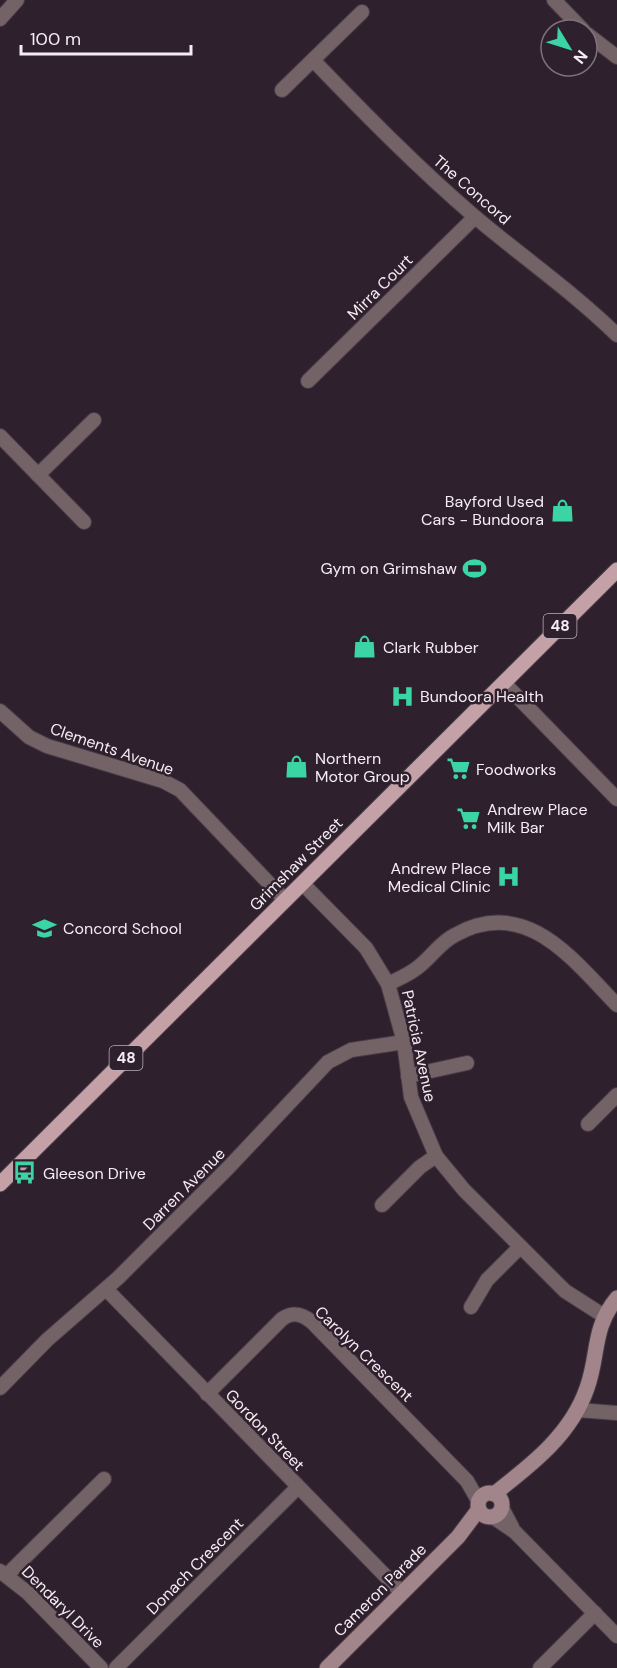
<svg xmlns="http://www.w3.org/2000/svg" width="617" height="1668" font-family="'DM Sans',sans-serif">
<style>
.lines{fill:none;stroke-linecap:round;stroke-linejoin:round}
.street-casing{stroke:#4a3d48;stroke-width:16}
.secondary-casing{stroke:#4a3d48;stroke-width:17}
.primary-casing{stroke:#4a3d48;stroke-width:17}
.street{stroke:#746366;stroke-width:14}
.secondary{stroke:#a1858b;stroke-width:15}
.primary{stroke:#c4a0a7;stroke-width:15}
.labels{text-anchor:middle;dominant-baseline:central;stroke-width:5;stroke-linejoin:round;paint-order:stroke}
.shield{fill:#2e202c;stroke:#baafb8;stroke-width:1.5}
.shield-label{font-size:15px;font-weight:bold;fill:#f6ecf4}
.street-label{font-size:16px;fill:#f6ecf4;stroke:#2e202c}
.poi-label{font-size:16px;fill:#f6ecf4;stroke:#2e202c;text-anchor:start}
</style>
<rect width="100%" height="100%" fill="#2e202c"/>
<g class="lines">
<defs>
<g id="street">
<path d="M554,0L583,30"/>
<path d="M0,19L17,0"/>
<path d="M587,34L617,57"/>
<path d="M313,60C365,114 417,167 474,216C521,256 572,291 617,335"/>
<path d="M282,90L362,12"/>
<path d="M308,381L475,217"/>
<path d="M0,436L84,522"/>
<path d="M38,475L94,420"/>
<path d="M504,683L617,799"/>
<path d="M0,711L29,737L47,746L163,781L180,790L285,900"/>
<path d="M302,883L366,948L388,984L404,1042L411,1097L436,1156L464,1190L565,1291L604,1316"/>
<path d="M388,984C398,979 408,975 417,968C431,958 439,943 455,935C526,895 573,960 617,1005"/>
<path d="M408,1076L467,1063"/>
<path d="M588,1124L617,1095"/>
<path d="M382,1205L420,1167L436,1156"/>
<path d="M106,1289L402,1593"/>
<path d="M471,1307L487,1280L520,1247"/>
<path d="M0,1388L47,1340L118,1278L228,1168L328,1062L351,1050L404,1042"/>
<path d="M207,1394L282,1319C293,1311 302,1314 312,1322L467,1481L479,1502"/>
<path d="M578,1410L617,1413"/>
<path d="M502,1508L512,1527"/>
<path d="M493,1517L515,1532L617,1636"/>
<path d="M0,1571L28,1593L101,1668"/>
<path d="M7,1575L104,1479"/>
<path d="M116,1668L298,1487"/>
<path d="M540,1668L595,1613"/>
</g>
<g id="secondary">
<circle cx="490" cy="1505" r="12"/>
<path d="M494,1494C531,1465 571,1435 587,1388C599,1355 592,1328 617,1298"/>
<path d="M327,1668L458,1537L479,1509"/>
</g>
<path id="primary" d="M0,1184L617,570"/>
</defs>
<use href="#street" class="street-casing"/>
<use href="#secondary" class="secondary-casing"/>
<use href="#primary" class="primary-casing"/>
<use href="#street" class="street"/>
<use href="#secondary" class="secondary"/>
<use href="#primary" class="primary"/>
</g>
<defs>
<symbol id="shop-bare" viewBox="-9 -9 18 18"><path d="M-5-2.5h2.3a2.7 3.5 0 0 1 5.4 0H5L5.5 6h-11ZM-1.5-2.5h3a1.5 2.3 0 0 0-3 0Z" fill="#3bd4a4" stroke="#2e202c" stroke-width="2.5" paint-order="stroke"/></symbol>
<symbol id="stadium-bare" viewBox="-9 -9 18 18"><path d="M0-5a6.5 5 0 1 0 0 10a6.5 5 0 1 0 0-10ZM-3.5-1.8h7v3.6h-7Z" fill="#3bd4a4" stroke="#2e202c" stroke-width="2.5" paint-order="stroke"/></symbol>
<symbol id="hospital-bare" viewBox="-9 -9 18 18"><path d="M-5-5h3v3.5h4V-5h3V5h-3V1.5h-4V5h-3Z" fill="#3bd4a4" stroke="#2e202c" stroke-width="2.5" paint-order="stroke"/></symbol>
<symbol id="supermarket-bare" viewBox="-9 -9 18 18"><path d="M-6-5.5h2.5l.6 2H6L4.5 2H-2.5L-4.4-4H-6ZM-1.5 3.2a1.3 1.3 0 1 0 .1 0ZM3 3.2a1.3 1.3 0 1 0 .1 0Z" fill="#3bd4a4" stroke="#2e202c" stroke-width="2.5" paint-order="stroke"/></symbol>
<symbol id="school-bare" viewBox="-9 -9 18 18"><path d="M0-5L7-2L0 1L-7-2ZM-4 1L0 2.5L4 1V4Q0 6-4 4Z" fill="#3bd4a4" stroke="#2e202c" stroke-width="2.5" paint-order="stroke"/></symbol>
<symbol id="bus-bare" viewBox="-9 -9 18 18"><path d="M-5-6H5V4H4V6H2V4H-2V6H-4V4H-5ZM-3.5-4V0h7V-4ZM-3.5 1.2v1.5H-2V1.2ZM2 1.2v1.5H3.5V1.2Z" fill="#3bd4a4" stroke="#2e202c" stroke-width="2.5" paint-order="stroke"/></symbol>
</defs>
<g fill-rule="evenodd">
<use href="#shop-bare" x="546" y="494" width="33" height="33"/>
<use href="#stadium-bare" x="458" y="552" width="33" height="33"/>
<use href="#shop-bare" x="348" y="630" width="33" height="33"/>
<use href="#hospital-bare" x="386" y="680" width="33" height="33"/>
<use href="#shop-bare" x="280" y="750" width="33" height="33"/>
<use href="#supermarket-bare" x="442" y="752" width="33" height="33"/>
<use href="#supermarket-bare" x="452" y="802" width="33" height="33"/>
<use href="#hospital-bare" x="492" y="860" width="33" height="33"/>
<use href="#school-bare" x="28" y="912" width="33" height="33"/>
<use href="#bus-bare" x="8" y="1156" width="33" height="33"/>
</g>
<g class="labels">
<g class="shield">
<rect x="543.5" y="614" width="33" height="24" rx="4.5"/>
<rect x="109.5" y="1046" width="33" height="24" rx="4.5"/>
</g>
<g class="shield-label">
<text x="560" y="626">48</text>
<text x="126" y="1058">48</text>
</g>
<g class="street-label">
<text transform="translate(472 190) rotate(41)">The Concord</text>
<text transform="translate(380 287) rotate(-45)">Mirra Court</text>
<text transform="translate(112 749) rotate(19)">Clements Avenue</text>
<text transform="translate(296 864) rotate(-45)">Grimshaw Street</text>
<text transform="translate(419 1046) rotate(78)">Patricia Avenue</text>
<text transform="translate(184 1189) rotate(-45)">Darren Avenue</text>
<text transform="translate(364 1354) rotate(44)">Carolyn Crescent</text>
<text transform="translate(265 1430) rotate(46)">Gordon Street</text>
<text transform="translate(195 1566) rotate(-45)">Donach Crescent</text>
<text transform="translate(380 1590) rotate(-45)">Cameron Parade</text>
<text transform="translate(63 1607) rotate(45)">Dendaryl Drive</text>
</g>
<g class="poi-label">
<text x="544" y="501" text-anchor="end">Bayford Used<tspan x="544" dy="18">Cars - Bundoora</tspan></text>
<text x="457" y="568" text-anchor="end">Gym on Grimshaw</text>
<text x="383" y="647">Clark Rubber</text>
<text x="420" y="696">Bundoora Health</text>
<text x="315" y="758">Northern<tspan x="315" dy="18">Motor Group</tspan></text>
<text x="476" y="769">Foodworks</text>
<text x="487" y="809">Andrew Place<tspan x="487" dy="18">Milk Bar</tspan></text>
<text x="491" y="868" text-anchor="end">Andrew Place<tspan x="491" dy="18">Medical Clinic</tspan></text>
<text x="63" y="928">Concord School</text>
<text x="43" y="1173">Gleeson Drive</text>
</g>
</g>
<g transform="translate(569 48) rotate(128)"><circle r="28" fill="#2e202c" stroke="#7e727c" stroke-width="1.5"/>
<path d="M0-4.5L10 22L0 15L-10 22Z" fill="#3bd4a4"/>
<text y="-9" font-size="16" font-weight="bold" text-anchor="middle" fill="#f6ecf4">N</text>
</g>
<path d="M21 45v9h170v-9" fill="none" stroke="#f6ecf4" stroke-width="3"/>
<text x="30" y="45" font-size="18" fill="#f6ecf4" stroke="#2e202c" stroke-width="4.5" paint-order="stroke">100 m</text>
</svg>
